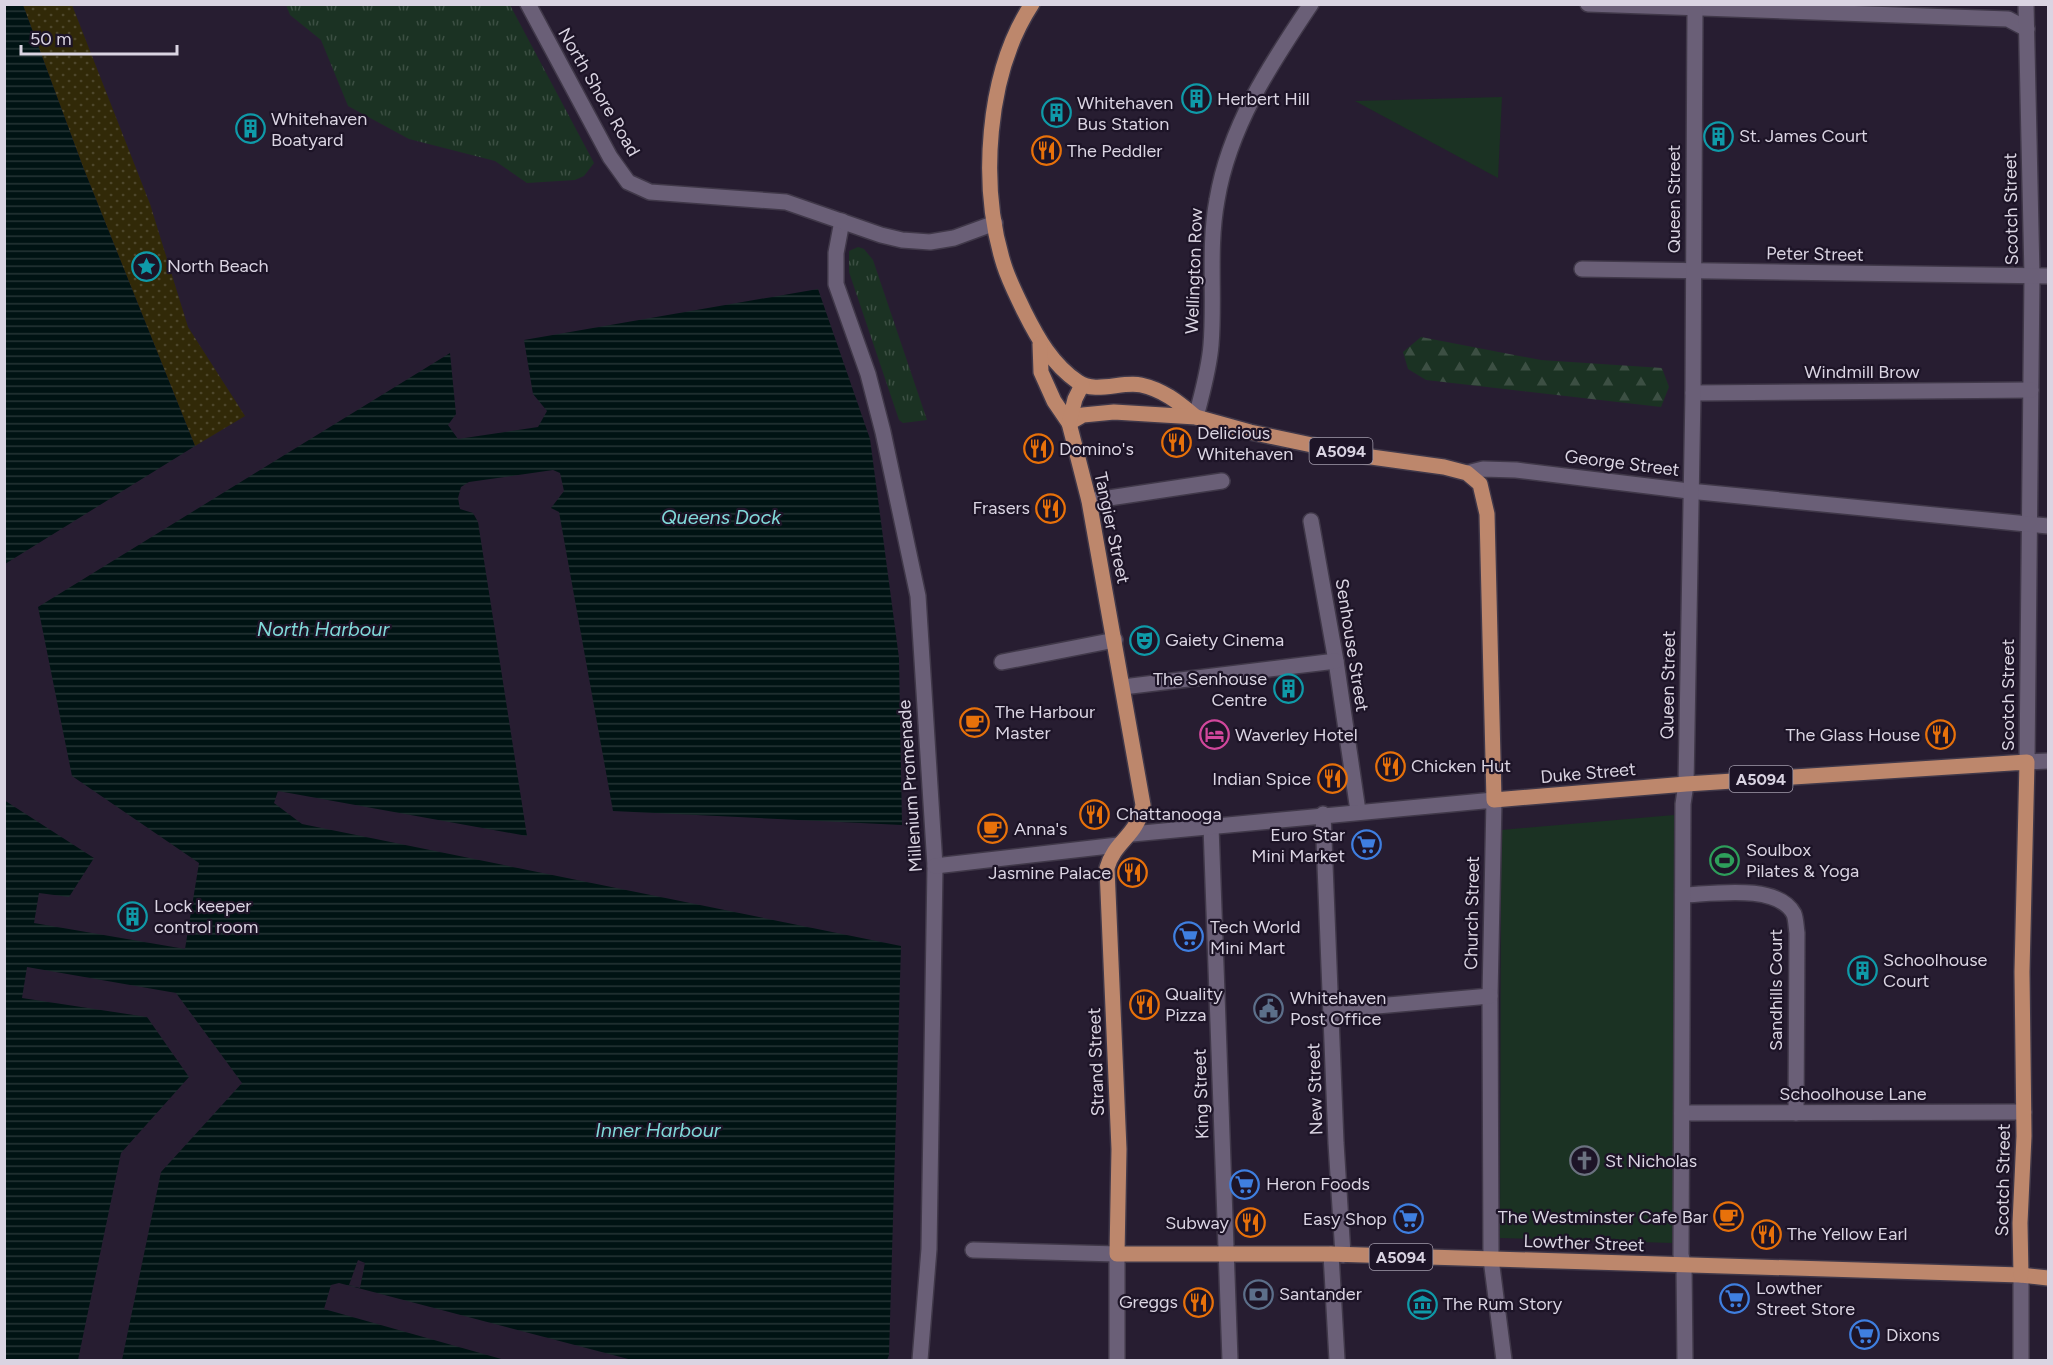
<svg xmlns="http://www.w3.org/2000/svg" width="2053" height="1365" font-family="Figtree,sans-serif">
<style>
.grass{fill:url(#grass-tufts)}
.forest{fill:url(#forest-firs)}
.sand{fill:url(#sand-dots)}
.green{fill:#1b3223}
.water{fill:url(#water-rules)}
.pier{fill:#271d31}
.lines{fill:none;stroke-linecap:round;stroke-linejoin:round}
.pedestrian-casing{stroke:#403849;stroke-width:18}
.minor-casing{stroke:#403849;stroke-width:18}
.secondary-casing{stroke:#403849;stroke-width:18}
.primary-casing{stroke:#403849;stroke-width:18}
.pedestrian{stroke:#6a5f77;stroke-width:15}
.minor{stroke:#6a5f77;stroke-width:15}
.secondary{stroke:#6a5f77;stroke-width:15}
.primary{stroke:#bd876c;stroke-width:15}
.labels{text-anchor:middle;dominant-baseline:central;stroke-width:4.5;stroke-linejoin:round;paint-order:stroke}
.shield{fill:#1d1427;stroke:#a19aaa;stroke-width:1.5}
.shield-label{font-size:16px;font-weight:bold;fill:#dad4e2}
.street-label{font-size:18px;fill:#dad4e2;stroke:#1d1427}
.poi-label{font-size:18px;fill:#dad4e2;stroke:#1d1427;text-anchor:start}
.water-label{font-size:20px;font-style:italic;fill:#80d9d9;stroke:#1d1427}
</style>
<defs>
<pattern id="grass-tufts" width="24" height="20" patternUnits="userSpaceOnUse" patternTransform="scale(1.5)"><rect width="24" height="20" fill="#1b3223"/><path d="M3 7l-1-3M5 7V3M7 7l1-3M15 17l-1-3M17 17v-4M19 17l1-3" fill="none" stroke="#3c4f43"/></pattern>
<pattern id="forest-firs" width="22" height="20" patternUnits="userSpaceOnUse" patternTransform="scale(1.5)"><rect width="22" height="20" fill="#1b3223"/><path d="M5 1l3.5 6h-7zM16 11l3.5 6h-7z" fill="#3c4f43"/></pattern>
<pattern id="sand-dots" width="8" height="8" patternUnits="userSpaceOnUse" patternTransform="scale(1.5)"><rect width="8" height="8" fill="#312908"/><path d="M2 2h.1M6 6h.1" fill="none" stroke="#4e472c" stroke-width="1.8" stroke-linecap="round"/></pattern>
<pattern id="water-rules" width="6" height="5" patternUnits="userSpaceOnUse" patternTransform="scale(1.5)"><rect width="6" height="5" fill="#001313"/><path d="M0 2.5h6" fill="none" stroke="#253435"/></pattern>
</defs>
<rect width="100%" height="100%" fill="#271d31"/>
<g class="grass">
<path d="M286,5H510L594,163L584,176L575,180L527,183L495,161L409,139L348,106L321,40L290,15Z"/>
<path d="M858,247L864,249L873,260L927,420L903,423L899,420L849,272V251Z"/>
</g>
<path class="forest" d="M1421,337L1541,360L1662,368L1669,387L1661,407L1426,380L1408,369L1403,352Z"/>
<path class="sand" d="M23,5H72L150,204L188,327L245,416L195,446L83,167Z"/>
<g class="green">
<path d="M1502,97L1498,178L1355,101Z"/>
<path d="M1674,815L1673,1243L1500,1238L1501,830Z"/>
</g>
<g class="water">
<path d="M23,5L83,167L195,446L5,564L4,5Z"/>
<path d="M818,289L870,439L899,658L902,825L613,811L559,512L551,508L564,491L560,473L553,470L469,482L461,487L458,498L460,509L473,513L478,522L527,836L278,791L274,803L302,824L901,946L889,1355L887,1360H632L339,1283L331,1285L324,1309L505,1360H122L161,1172L242,1083L176,993L27,967L22,998L147,1017L189,1077L121,1153L78,1360H5L4,800L94,858L69,897L39,893L34,923L185,949L199,863L72,776L38,607L450,353L456,414L448,425L458,439L538,427L547,411L533,394L524,340Z"/>
</g>
<path class="pier" d="M358,1260L365,1263L360,1288L349,1285Z"/>
<g class="lines">
<defs>
<g id="pedestrian">
<path d="M842,221L836,253V284L868,374L883,432L918,596L935,866L929,1249L920,1360"/>
<path d="M1211,826L1230,1360"/>
</g>
<g id="minor">
<path d="M528,4L610,157L628,182L650,192L786,202L881,235L902,240L930,242L954,238L995,223"/>
<path d="M1588,4L2008,19L2027,29"/>
<path d="M2026,4L2032,276L2027,762L2048,761"/>
<path d="M1582,269L2048,276"/>
<path d="M1693,393L2031,390"/>
<path d="M1196,417C1202,393 1209,370 1211,345C1215,297 1208,248 1217,200C1229,127 1270,65 1311,4"/>
<path d="M1467,473L1483,469L1516,470L1689,491L2048,526"/>
<path d="M1089,501L1222,481"/>
<path d="M1311,521L1336,661L1358,811"/>
<path d="M1002,662L1115,640"/>
<path d="M1123,687L1336,661"/>
<path d="M1323,814L1336,1143L1343,1255"/>
<path d="M1132,834L1494,800L1490,996L1491,1259L1504,1360"/>
<path d="M935,866L1118,845"/>
<path d="M1683,895C1712,894 1778,883 1794,914C1796,919 1796,927 1797,933L1796,1113"/>
<path d="M1332,1010L1490,996"/>
<path d="M1682,1113L2024,1112"/>
<path d="M973,1250L1117,1254"/>
<path d="M1331,1254L1337,1360"/>
<path d="M1685,1360L1684,1266L1681,1255L1683,804L1686,784L1693,393L1695,10"/>
</g>
<g id="secondary">
<path d="M1117,1360V1254"/>
<path d="M2021,1360V1275"/>
</g>
<g id="primary">
<path d="M1032,4C986,74 979,186 1004,265C1009,281 1017,296 1024,311C1038,339 1052,364 1078,382C1095,394 1122,381 1141,385C1164,390 1179,403 1196,417"/>
<path d="M1040,344L1041,372L1054,401L1069,423L1089,501L1143,805C1137,837 1115,840 1107,868L1119,1149L1117,1254H1331L2021,1275L2048,1278"/>
<path d="M1069,423L1083,415L1114,412L1196,417L1250,432L1364,456L1444,467L1467,473L1480,484L1487,514L1494,800L1686,784L2027,762L2022,972L2024,1136L2020,1223L2021,1275"/>
<path d="M1069,423L1075,399L1082,385"/>
</g>
</defs>
<use href="#pedestrian" class="pedestrian-casing"/>
<use href="#minor" class="minor-casing"/>
<use href="#secondary" class="secondary-casing"/>
<use href="#primary" class="primary-casing"/>
<use href="#pedestrian" class="pedestrian"/>
<use href="#minor" class="minor"/>
<use href="#secondary" class="secondary"/>
<use href="#primary" class="primary"/>
</g>
<defs>
<symbol id="building-ring" viewBox="-11 -11 22 22"><circle r="9.5" fill="#1d1427" stroke="#0f9aa8" stroke-width="1.5"/><path d="M-4-6H4V6H1V3H-1V6H-4ZM-2.5-4.3h1.7v1.8h-1.7ZM.8-4.3h1.7v1.8H.8ZM-2.5-1h1.7V.8h-1.7ZM.8-1h1.7V.8H.8Z" fill="#0f9aa8"/></symbol>
<symbol id="restaurant-ring" viewBox="-11 -11 22 22"><circle r="9.5" fill="#1d1427" stroke="#e8710a" stroke-width="1.5"/><path d="M-5-6h1v4h1v-4h1v4h1v-4h1v5L-1.5 .5V6h-2V.5L-5-1ZM5-6V6H3V1.5H1.5Q1.5-4 5-6Z" fill="#e8710a"/></symbol>
<symbol id="sight-ring" viewBox="-11 -11 22 22"><circle r="9.5" fill="#1d1427" stroke="#0f9aa8" stroke-width="1.5"/><path d="M0-6L1.8-2.2L6-1.7L2.9 1.2L3.7 5.4L0 3.3L-3.7 5.4L-2.9 1.2L-6-1.7L-1.8-2.2Z" fill="#0f9aa8"/></symbol>
<symbol id="theatre-ring" viewBox="-11 -11 22 22"><circle r="9.5" fill="#1d1427" stroke="#0f9aa8" stroke-width="1.5"/><path d="M-5-5.5Q0-4 5-5.5V0Q5 5 0 6Q-5 5-5 0ZM-3.3-2.5H-1v1.5H-3.3ZM1-2.5H3.3v1.5H1ZM-2.8 1Q0 5.5 2.8 1Z" fill="#0f9aa8"/></symbol>
<symbol id="cafe-ring" viewBox="-11 -11 22 22"><circle r="9.5" fill="#1d1427" stroke="#e8710a" stroke-width="1.5"/><path d="M-5.5-4.5H6V0H3Q3 3.5 0 3.5H-2.5Q-5.5 3.5-5.5 0ZM3-3.2v2h1.7v-2ZM-6 4.5H4V6H-6Z" fill="#e8710a"/></symbol>
<symbol id="hotel-ring" viewBox="-11 -11 22 22"><circle r="9.5" fill="#1d1427" stroke="#d1479c" stroke-width="1.5"/><path d="M-6-4.5h1.5V1H6V5H4.5V3h-9V5H-6ZM-4 0a1.8 1.8 0 1 1 3.6 0ZM.5 0V-2.5h3Q6-2.5 6 0Z" fill="#d1479c"/></symbol>
<symbol id="supermarket-ring" viewBox="-11 -11 22 22"><circle r="9.5" fill="#1d1427" stroke="#3f7fe0" stroke-width="1.5"/><path d="M-6-5.5h2.5l.6 2H6L4.5 2H-2.5L-4.4-4H-6ZM-1.5 3.2a1.3 1.3 0 1 0 .1 0ZM3 3.2a1.3 1.3 0 1 0 .1 0Z" fill="#3f7fe0"/></symbol>
<symbol id="stadium-ring" viewBox="-11 -11 22 22"><circle r="9.5" fill="#1d1427" stroke="#2e9e5b" stroke-width="1.5"/><path d="M0-5a6.5 5 0 1 0 0 10a6.5 5 0 1 0 0-10ZM-3.5-1.8h7v3.6h-7Z" fill="#2e9e5b"/></symbol>
<symbol id="civic-ring" viewBox="-11 -11 22 22"><circle r="9.5" fill="#1d1427" stroke="#5c6f8a" stroke-width="1.5"/><path d="M-.6-6.5H3V-4.5H.6V-3L4-1V1h2V6H-6V1h2V-1L-.6-3ZM-1.2 2.5V6h2.4V2.5Z" fill="#5c6f8a"/></symbol>
<symbol id="church-ring" viewBox="-11 -11 22 22"><circle r="9.5" fill="#1d1427" stroke="#6b7280" stroke-width="1.5"/><path d="M-1.2-6h2.4v3.5h3.3v2.4h-3.3V6h-2.4V-.1h-3.3v-2.4h3.3Z" fill="#6b7280"/></symbol>
<symbol id="bank-ring" viewBox="-11 -11 22 22"><circle r="9.5" fill="#1d1427" stroke="#5c6f8a" stroke-width="1.5"/><path d="M-6-4H6V4H-6ZM0-2.3a2.3 2.3 0 1 0 0 4.6a2.3 2.3 0 1 0 0-4.6Z" fill="#5c6f8a"/></symbol>
<symbol id="museum-ring" viewBox="-11 -11 22 22"><circle r="9.5" fill="#1d1427" stroke="#0f9aa8" stroke-width="1.5"/><path d="M0-6L6-3V-2H-6V-3ZM-5-1h2V3h-2ZM-1-1h2V3h-2ZM3-1h2V3H3ZM-6 4H6V6H-6Z" fill="#0f9aa8"/></symbol>
</defs>
<g fill-rule="evenodd">
<use href="#building-ring" x="1180" y="82" width="33" height="33"/>
<use href="#building-ring" x="1040" y="96" width="33" height="33"/>
<use href="#building-ring" x="234" y="112" width="33" height="33"/>
<use href="#building-ring" x="1702" y="120" width="33" height="33"/>
<use href="#restaurant-ring" x="1030" y="134" width="33" height="33"/>
<use href="#sight-ring" x="130" y="250" width="33" height="33"/>
<use href="#restaurant-ring" x="1160" y="426" width="33" height="33"/>
<use href="#restaurant-ring" x="1022" y="432" width="33" height="33"/>
<use href="#restaurant-ring" x="1034" y="492" width="33" height="33"/>
<use href="#theatre-ring" x="1128" y="624" width="33" height="33"/>
<use href="#building-ring" x="1272" y="672" width="33" height="33"/>
<use href="#cafe-ring" x="958" y="706" width="33" height="33"/>
<use href="#hotel-ring" x="1198" y="718" width="33" height="33"/>
<use href="#restaurant-ring" x="1924" y="718" width="33" height="33"/>
<use href="#restaurant-ring" x="1374" y="750" width="33" height="33"/>
<use href="#restaurant-ring" x="1316" y="762" width="33" height="33"/>
<use href="#restaurant-ring" x="1078" y="798" width="33" height="33"/>
<use href="#cafe-ring" x="976" y="812" width="33" height="33"/>
<use href="#supermarket-ring" x="1350" y="828" width="33" height="33"/>
<use href="#stadium-ring" x="1708" y="844" width="33" height="33"/>
<use href="#restaurant-ring" x="1116" y="856" width="33" height="33"/>
<use href="#building-ring" x="116" y="900" width="33" height="33"/>
<use href="#supermarket-ring" x="1172" y="920" width="33" height="33"/>
<use href="#building-ring" x="1846" y="954" width="33" height="33"/>
<use href="#restaurant-ring" x="1128" y="988" width="33" height="33"/>
<use href="#civic-ring" x="1252" y="992" width="33" height="33"/>
<use href="#church-ring" x="1568" y="1144" width="33" height="33"/>
<use href="#supermarket-ring" x="1228" y="1168" width="33" height="33"/>
<use href="#cafe-ring" x="1712" y="1200" width="33" height="33"/>
<use href="#supermarket-ring" x="1392" y="1202" width="33" height="33"/>
<use href="#restaurant-ring" x="1234" y="1206" width="33" height="33"/>
<use href="#restaurant-ring" x="1750" y="1218" width="33" height="33"/>
<use href="#bank-ring" x="1242" y="1278" width="33" height="33"/>
<use href="#supermarket-ring" x="1718" y="1282" width="33" height="33"/>
<use href="#restaurant-ring" x="1182" y="1286" width="33" height="33"/>
<use href="#museum-ring" x="1406" y="1288" width="33" height="33"/>
<use href="#supermarket-ring" x="1848" y="1318" width="33" height="33"/>
</g>
<g class="labels">
<g class="shield">
<rect x="1309.5" y="438" width="63" height="26" rx="4.5"/>
<rect x="1729.5" y="766" width="63" height="26" rx="4.5"/>
<rect x="1369.5" y="1244" width="63" height="26" rx="4.5"/>
</g>
<g class="shield-label">
<text x="1341" y="451">A5094</text>
<text x="1761" y="779">A5094</text>
<text x="1401" y="1257">A5094</text>
</g>
<g class="street-label">
<text transform="translate(599 92) rotate(60)">North Shore Road</text>
<text transform="translate(1674 199) rotate(-90)">Queen Street</text>
<text transform="translate(2011 209) rotate(-91)">Scotch Street</text>
<text transform="translate(1815 254) rotate(1)">Peter Street</text>
<text transform="translate(1194 271) rotate(-88)">Wellington Row</text>
<text x="1862" y="372">Windmill Brow</text>
<text transform="translate(1622 463) rotate(7)">George Street</text>
<text transform="translate(1112 528) rotate(78)">Tangier Street</text>
<text transform="translate(1352 645) rotate(81)">Senhouse Street</text>
<text transform="translate(1668 685) rotate(-89)">Queen Street</text>
<text transform="translate(2008 695) rotate(-90)">Scotch Street</text>
<text transform="translate(1588 773) rotate(-5)">Duke Street</text>
<text transform="translate(910 786) rotate(-94)">Millenium Promenade</text>
<text transform="translate(1472 913) rotate(-89)">Church Street</text>
<text transform="translate(1776 990) rotate(-90)">Sandhills Court</text>
<text transform="translate(1096 1062) rotate(-92)">Strand Street</text>
<text transform="translate(1315 1089) rotate(-92)">New Street</text>
<text transform="translate(1201 1094) rotate(-92)">King Street</text>
<text x="1853" y="1094">Schoolhouse Lane</text>
<text transform="translate(2003 1180) rotate(-89)">Scotch Street</text>
<text transform="translate(1584 1243) rotate(2)">Lowther Street</text>
</g>
<g class="poi-label">
<text x="1217" y="99">Herbert Hill</text>
<text x="1077" y="103">Whitehaven<tspan x="1077" dy="21">Bus Station</tspan></text>
<text x="271" y="119">Whitehaven<tspan x="271" dy="21">Boatyard</tspan></text>
<text x="1739" y="136">St. James Court</text>
<text x="1067" y="151">The Peddler</text>
<text x="167" y="266">North Beach</text>
<text x="1197" y="433">Delicious<tspan x="1197" dy="21">Whitehaven</tspan></text>
<text x="1059" y="449">Domino's</text>
<text x="1030" y="508" text-anchor="end">Frasers</text>
<text x="1165" y="640">Gaiety Cinema</text>
<text x="1267" y="679" text-anchor="end">The Senhouse<tspan x="1267" dy="21">Centre</tspan></text>
<text x="995" y="712">The Harbour<tspan x="995" dy="21">Master</tspan></text>
<text x="1235" y="735">Waverley Hotel</text>
<text x="1920" y="735" text-anchor="end">The Glass House</text>
<text x="1411" y="766">Chicken Hut</text>
<text x="1311" y="779" text-anchor="end">Indian Spice</text>
<text x="1116" y="814">Chattanooga</text>
<text x="1014" y="829">Anna's</text>
<text x="1345" y="835" text-anchor="end">Euro Star<tspan x="1345" dy="21">Mini Market</tspan></text>
<text x="1746" y="850">Soulbox<tspan x="1746" dy="21">Pilates &amp; Yoga</tspan></text>
<text x="1111" y="873" text-anchor="end">Jasmine Palace</text>
<text x="154" y="906">Lock keeper<tspan x="154" dy="21">control room</tspan></text>
<text x="1210" y="927">Tech World<tspan x="1210" dy="21">Mini Mart</tspan></text>
<text x="1883" y="960">Schoolhouse<tspan x="1883" dy="21">Court</tspan></text>
<text x="1165" y="994">Quality<tspan x="1165" dy="21">Pizza</tspan></text>
<text x="1290" y="998">Whitehaven<tspan x="1290" dy="21">Post Office</tspan></text>
<text x="1605" y="1161">St Nicholas</text>
<text x="1266" y="1184">Heron Foods</text>
<text x="1708" y="1217" text-anchor="end">The Westminster Cafe Bar</text>
<text x="1387" y="1219" text-anchor="end">Easy Shop</text>
<text x="1229" y="1223" text-anchor="end">Subway</text>
<text x="1787" y="1234">The Yellow Earl</text>
<text x="1756" y="1288">Lowther<tspan x="1756" dy="21">Street Store</tspan></text>
<text x="1279" y="1294">Santander</text>
<text x="1178" y="1302" text-anchor="end">Greggs</text>
<text x="1443" y="1304">The Rum Story</text>
<text x="1886" y="1335">Dixons</text>
</g>
<g class="water-label">
<text x="721" y="517">Queens Dock</text>
<text x="323" y="629">North Harbour</text>
<text x="658" y="1130">Inner Harbour</text>
</g>
</g>
<rect width="2053" height="1365" fill="none" stroke="#dad4e2" stroke-width="12"/>
<path d="M21 45v9h156v-9" fill="none" stroke="#dad4e2" stroke-width="3"/>
<text x="30" y="45" font-size="18" fill="#dad4e2" stroke="#1d1427" stroke-width="4.5" paint-order="stroke">50 m</text>
</svg>
